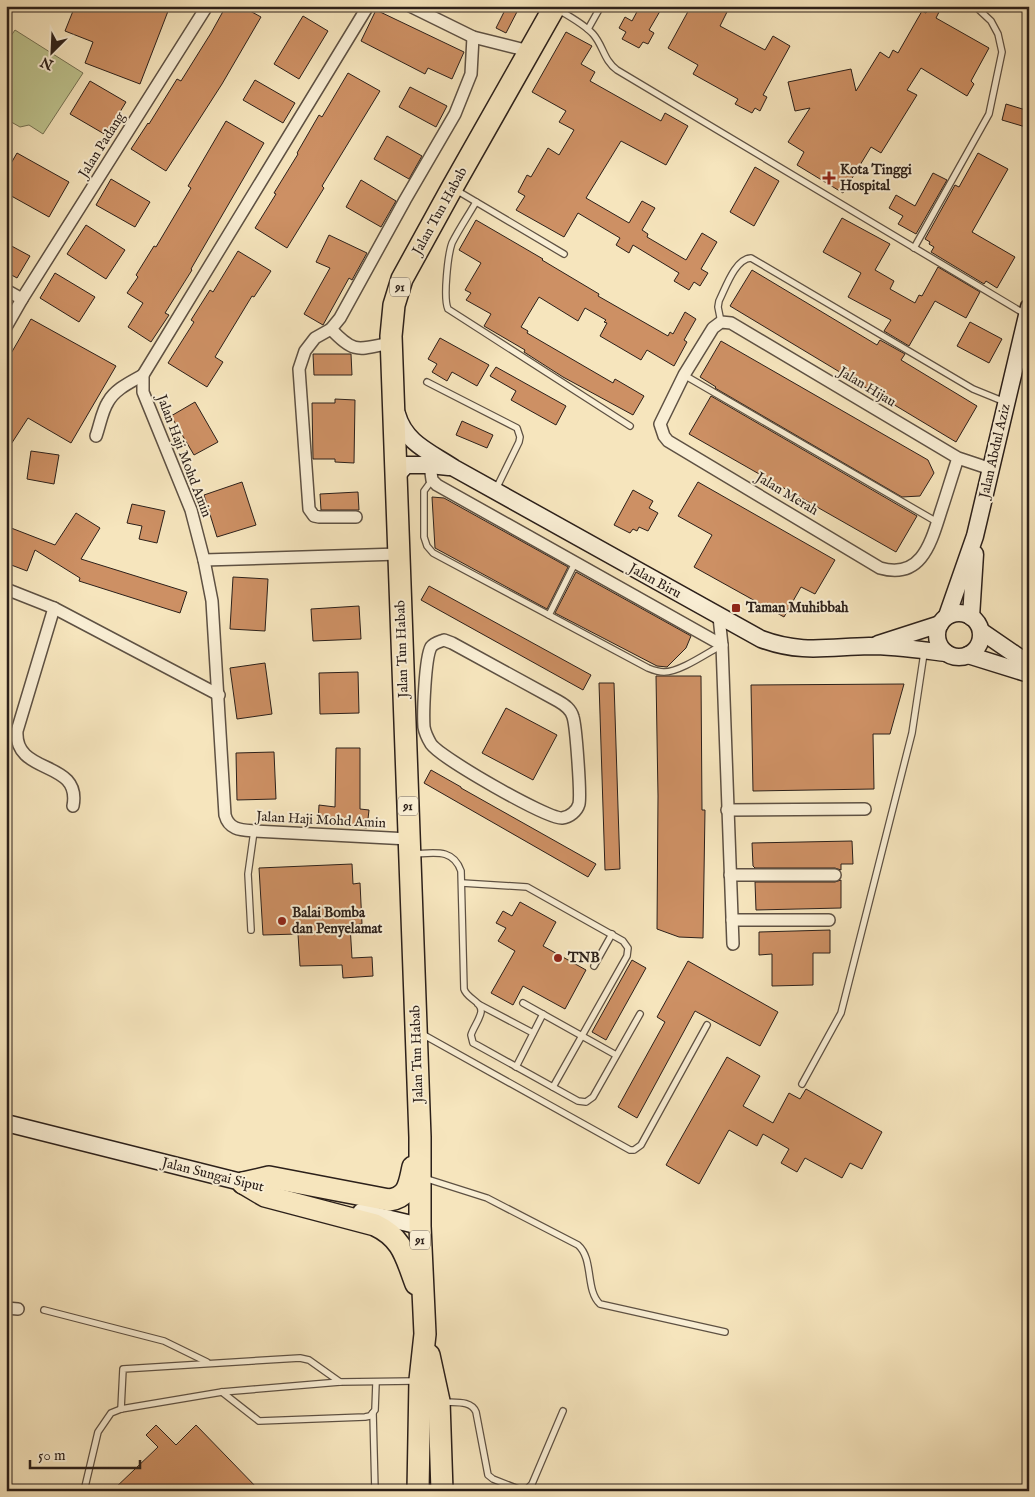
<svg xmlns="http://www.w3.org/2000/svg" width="1035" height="1497" font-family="'IM FELL English',serif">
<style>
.green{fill:#bec48f;stroke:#757254}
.building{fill:#cd9064;stroke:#2c201a}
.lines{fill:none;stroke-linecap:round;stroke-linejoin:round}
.lane-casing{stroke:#5e5143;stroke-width:8}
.street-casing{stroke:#5e5143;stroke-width:14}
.secondary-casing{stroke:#2c201a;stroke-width:19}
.highway-casing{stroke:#2c201a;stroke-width:24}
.lane{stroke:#f9eed4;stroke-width:5.5}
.street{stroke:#f9eed4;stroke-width:11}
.secondary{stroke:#f9eed4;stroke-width:16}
.highway{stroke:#f6e5bd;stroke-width:21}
.poi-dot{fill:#8f2418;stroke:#f9eed4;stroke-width:2}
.labels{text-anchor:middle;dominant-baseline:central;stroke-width:4;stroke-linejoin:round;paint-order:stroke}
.shield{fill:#f9eed4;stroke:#6a5e52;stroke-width:1}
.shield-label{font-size:12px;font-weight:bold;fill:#2c201a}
.street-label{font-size:14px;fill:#2c201a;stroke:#f9eed4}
.poi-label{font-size:14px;font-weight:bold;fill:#2c201a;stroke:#f9eed4;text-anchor:start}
</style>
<rect width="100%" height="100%" fill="#f6e5bd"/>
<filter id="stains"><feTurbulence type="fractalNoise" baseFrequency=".004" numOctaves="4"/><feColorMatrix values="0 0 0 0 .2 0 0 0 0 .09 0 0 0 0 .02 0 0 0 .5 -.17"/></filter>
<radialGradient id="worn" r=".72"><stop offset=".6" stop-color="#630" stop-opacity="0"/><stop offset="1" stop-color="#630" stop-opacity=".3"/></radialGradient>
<path class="green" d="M15,30L83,73L43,134L29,125L20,127L6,119V43Z"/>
<g class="building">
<path d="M75,6H170L140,84L85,63L93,42L65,31Z"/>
<path d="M226,6H241L261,17L222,84L166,171L131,149L148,123L149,124L177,79L181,81L211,33Z"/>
<path d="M507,6H520L506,33L496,28Z"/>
<path d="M640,6H663L649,30L654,33L648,44L643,42L639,48L622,39L626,32L619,28L625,17L632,21Z"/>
<path d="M691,6H730L720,26L765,50L773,36L790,46L763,95L767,97L760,111L755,108L752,113L735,104L738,99L693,74L698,65L668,48Z"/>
<path d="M930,6L939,12L936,18L989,48L971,81L974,84L967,96L921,68L907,90L917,95L881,153L871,147L843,193L797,165L804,152L788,142L810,108L795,111L788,82L851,69L856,91L880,52L889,58L893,50L898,53L922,11L926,13Z"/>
<path d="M376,10L464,52L452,79L428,68L425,74L361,41Z"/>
<path d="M303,16L328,31L299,79L274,64Z"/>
<path d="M566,32L592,46L581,64L595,72L590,81L661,121L665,113L688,126L666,165L621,141L586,198L629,223L642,201L655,208L642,230L648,234L647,237L686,260L702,233L717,242L701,269L708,273L700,286L694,282L689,290L674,281L679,273L633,245L629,253L616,245L620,238L578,213L564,237L516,210L525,196L518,192L527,175L531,177L548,148L559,155L574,130L559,122L566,111L532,92Z"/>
<path d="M348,73L380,91L322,186L324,188L287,248L255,228L276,194L274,193L298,154L297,153L319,115L322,117Z"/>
<path d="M255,80L295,103L283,123L243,100Z"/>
<path d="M90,81L126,102L106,135L70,114Z"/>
<path d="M410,87L447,106L436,127L399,107Z"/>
<path d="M1006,104L1029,111V128L1002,120Z"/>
<path d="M226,121L264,143L191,269L192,270L165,313L169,315L151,342L128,327L143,303L127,293L138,277L136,275L154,246L156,247L191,188L188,186Z"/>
<path d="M387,136L422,156L409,179L374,159Z"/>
<path d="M17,153L69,182L49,217L6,193V172Z"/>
<path d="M978,153L1008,169L972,232L1015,257L997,288L986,281L984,284L931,252L934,247L929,244L930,242L925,239L955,185L959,187Z"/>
<path d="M755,167L779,181L754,226L730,212Z"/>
<path d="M933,173L947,180L916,234L898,224L903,216L889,208L896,195L915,206Z"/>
<path d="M111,179L150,202L135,227L96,205Z"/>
<path d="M361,180L396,201L381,227L346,207Z"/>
<path d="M842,218L890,244L875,270L894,281L890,289L915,303L919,295L922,296L938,267L980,292L966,318L935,301L909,346L884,331L891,320L848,297L861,273L823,252Z"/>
<path d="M476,220L543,259L542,260L599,294L598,296L668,336L670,332L673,334L685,312L696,319L684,340L687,342L674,366L647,350L641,360L600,336L607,323L604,322L606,320L585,308L578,321L539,297L521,327L528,331L527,333L613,383L615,379L644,396L633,415L563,377L524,352L525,350L484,326L491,314L466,300L471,293L465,290L481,263L459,250Z"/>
<path d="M86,225L125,250L106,279L67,254Z"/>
<path d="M329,235L367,253L352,280L349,278L323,325L304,314L330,268L316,262Z"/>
<path d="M6,243L30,256L17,278L6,272Z"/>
<path d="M238,251L271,271L254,297L252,296L215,357L223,362L207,387L168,363L194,322L191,320L210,290L213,292Z"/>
<path d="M752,270L877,345L880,340L905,354L901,360L977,406L956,442L730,306Z"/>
<path d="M55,273L95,297L79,322L40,298Z"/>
<path d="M31,319L116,366L71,443L28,418L6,452V362Z"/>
<path d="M970,322L1002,339L989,363L957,346Z"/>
<path d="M440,338L489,365L477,386L452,372L447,381L432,372L437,364L428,359Z"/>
<path d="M721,341L928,460L934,473L920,496L902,497L715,388L716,387L700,377Z"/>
<path d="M313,354H351L352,375H314Z"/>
<path d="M496,367L566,406L556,425L511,400L516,391L490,376Z"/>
<path d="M711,396L917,516L896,552L689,434Z"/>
<path d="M335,399L355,400L354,463L335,462V459H313L312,403H335Z"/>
<path d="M195,402L218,442L194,455L171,416Z"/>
<path d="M462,421L493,435L487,448L456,435Z"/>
<path d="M31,451L59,455L54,484L27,479Z"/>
<path d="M242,482L256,525L217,537L204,495Z"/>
<path d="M698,482L835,560L815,594L801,587L784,617L694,567L712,535L678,516Z"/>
<path d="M633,490L653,501L649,508L658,513L648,531L639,527L637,531L633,529L630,533L614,525Z"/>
<path d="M358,492L359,510H321L320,494Z"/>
<path d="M432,497L444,498L568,567L547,609L435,548Z"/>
<path d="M132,504L165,511L157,543L139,539L142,526L127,523Z"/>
<path d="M76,513L100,528L81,559L187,592L180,613L79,581L80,578L35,550L27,571L6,563V526L55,545Z"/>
<path d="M576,572L691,636L686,648L667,667L657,666L555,613Z"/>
<path d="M233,577L268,579L265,631L230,629Z"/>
<path d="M429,586L591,675L583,690L421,600Z"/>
<path d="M359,606L361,639L313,641L311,609Z"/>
<path d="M265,663L272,714L237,719L230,668Z"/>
<path d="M358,672L359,713L320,714L319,673Z"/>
<path d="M656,676H701L702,810H705L703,938L679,937L657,929L658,796Z"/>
<path d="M599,683H614L620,869L605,870Z"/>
<path d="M904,684L890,734H873L874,789L753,791L751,685Z"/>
<path d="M506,708L557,735L533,780L482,753Z"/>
<path d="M336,748H360V809L369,810L367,828L318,823L319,805L335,807Z"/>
<path d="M274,752L276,799L237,800L236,753Z"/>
<path d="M431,770L461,787V788L596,864L588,877L424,783Z"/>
<path d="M852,841L853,864H841V870L835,868H755L753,866L752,843Z"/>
<path d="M352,864L353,884L360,883L362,924L350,925L352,958L372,957L373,976L343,978L342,965L300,966L298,934L263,935L259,868Z"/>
<path d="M841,880V908L756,910L755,882H835Z"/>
<path d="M520,902L556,922L543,946L586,970L565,1009L523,986L513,1005L491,993L515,951L498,941L506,928L496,923L503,911L512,916Z"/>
<path d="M830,930V953H813V985L772,986V954L759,955V932Z"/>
<path d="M632,960L646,968L606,1040L592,1032Z"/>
<path d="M688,961L778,1012L760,1046L695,1011L637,1118L618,1107L665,1022L657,1017Z"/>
<path d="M727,1057L760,1076L743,1106L773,1123L789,1093L800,1099L806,1089L882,1132L862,1169L850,1163L842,1178L805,1158L797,1172L781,1163L789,1149L763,1134L757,1146L729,1130L699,1184L666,1165Z"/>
<path d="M156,1425L176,1445L196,1425L260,1491H112L158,1447L146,1435Z"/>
</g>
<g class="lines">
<defs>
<g id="lane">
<path d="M557,9C569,16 584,24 593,34C603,45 604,61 617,70L1025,314"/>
<path d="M588,29L601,6"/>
<path d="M456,190L564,254"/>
<path d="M476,202C468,216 459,229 452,243C448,254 443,298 448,309L630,426"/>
<path d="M914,248L989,114L1002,52L998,34L991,21L975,6"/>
<path d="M721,322L718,307L719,301C726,287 735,259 751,258L973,389L1005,402"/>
<path d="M684,375L937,522"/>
<path d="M427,382L517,428L520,437L519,442L496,489"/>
<path d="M432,480L424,491V537L427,546L433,553L648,668C653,670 658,672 664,672C680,672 707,653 722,645"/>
<path d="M549,615L575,563"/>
<path d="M414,854C434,853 453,848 461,871L464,989C467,999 482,1001 481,1012C480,1019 473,1028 471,1035L473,1043L477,1045L578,1101L586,1102L593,1097L640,1014"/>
<path d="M462,883L527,887L623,941L628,948L627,956L553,1087"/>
<path d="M251,930L248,874L254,831"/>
<path d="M594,966L612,934"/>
<path d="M523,1003L616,1055"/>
<path d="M478,1004L533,1033"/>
<path d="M422,1034L630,1150H634L641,1145L707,1025"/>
<path d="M516,1067L543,1014"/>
<path d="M802,1084L841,1013L912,733L924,653"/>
<path d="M424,1178L487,1198L578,1245C594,1259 585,1290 600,1304L725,1332"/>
<path d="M44,1310L164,1341L207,1362"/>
<path d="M222,1392L259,1421L365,1417L370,1416L375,1410L376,1383"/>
<path d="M444,1402C455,1403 471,1400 476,1412L488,1475L493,1479L521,1490H526L532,1484L563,1411"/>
<path d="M121,1409L123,1369L300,1358L309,1360L340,1382L415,1381"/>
<path d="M373,1413L375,1491"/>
<path d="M84,1491L98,1432L111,1413L121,1409L222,1392L340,1382"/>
</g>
<g id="street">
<path d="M368,6L143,375V392L191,510L204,560L212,601L225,815C229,830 241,830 254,831L409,839"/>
<path d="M410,6L473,37L529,51"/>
<path d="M6,7L7,6"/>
<path d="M6,290L22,299"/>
<path d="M6,327L22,299L207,6"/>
<path d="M331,329C355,355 359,349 391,343"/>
<path d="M96,436C100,425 102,411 108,402C115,389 131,382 143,375"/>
<path d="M958,458C952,476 947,493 941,511C931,542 922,580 880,568L668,441L664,436L660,424L684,375L713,328L721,322L731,323L958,458L991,469"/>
<path d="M430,465L432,480L437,485L722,645"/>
<path d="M356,517H319L314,516L309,509L299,369L305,351L315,338L331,329L340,318L405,200L455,114L471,74L473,37"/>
<path d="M204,560L399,554"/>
<path d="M6,589L54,608L219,695"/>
<path d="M54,608L17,731C14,776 82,759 73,806"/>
<path d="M719,617L722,645L733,944"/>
<path d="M444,640L452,643L558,701C565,705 571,709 573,717C576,726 581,794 579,804C577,811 570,817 562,818C547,819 441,758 431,744C428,739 425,733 424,727C423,713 425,658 431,647C434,643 439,642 444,640Z"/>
<path d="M727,810L865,809"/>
<path d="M730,875H835"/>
<path d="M732,920H829"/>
<path d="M6,1308L18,1309"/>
</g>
<g id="secondary">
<path d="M397,414C405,443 430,452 454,468L761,639C801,654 828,647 869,646C894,646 921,650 946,653"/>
<path d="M396,476L406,465H430L449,467"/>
<circle cx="959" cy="635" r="22"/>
<path d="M947,616L975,536L1029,307"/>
<path d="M971,617L975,554"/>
<path d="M981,631L1029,664"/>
<path d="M878,644L940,624"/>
<path d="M968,655L1029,674"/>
<path d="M6,1123L253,1185"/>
<path d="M361,1212L420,1226"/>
</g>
<g id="highway">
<path d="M243,1183L265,1196L375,1225C403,1238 406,1258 416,1284"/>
<path d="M243,1183L269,1177L389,1200C409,1197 409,1184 413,1167"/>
<path d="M429,1355L439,1401L442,1491"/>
<path d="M418,1491L420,1380L425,1334L420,1226V1137L391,336L394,305L402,279L452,188L555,6"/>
</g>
</defs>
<use href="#lane" class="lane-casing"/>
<use href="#street" class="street-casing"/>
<use href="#secondary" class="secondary-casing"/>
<use href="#highway" class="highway-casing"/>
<use href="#lane" class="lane"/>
<use href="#street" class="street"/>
<use href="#secondary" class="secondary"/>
<use href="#highway" class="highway"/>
</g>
<g class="poi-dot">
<path d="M826.5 170.5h5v5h5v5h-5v5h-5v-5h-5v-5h5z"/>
<rect x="731" y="603" width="10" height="10" rx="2.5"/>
<circle cx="282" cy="921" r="5"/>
<circle cx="558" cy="958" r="5"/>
</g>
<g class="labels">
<g class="shield">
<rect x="390" y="277.5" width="20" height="19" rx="4"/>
<rect x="398" y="796.5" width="20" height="19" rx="4"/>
<rect x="410" y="1230.5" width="20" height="19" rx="4"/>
</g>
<g class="shield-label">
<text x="400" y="287">91</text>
<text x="408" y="806">91</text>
<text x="420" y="1240">91</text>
</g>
<g class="street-label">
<text transform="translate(102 145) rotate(-58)">Jalan Padang</text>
<text transform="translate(440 211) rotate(-61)">Jalan Tun Habab</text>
<text transform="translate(867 387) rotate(31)">Jalan Hijau</text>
<text transform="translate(995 451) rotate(-77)">Jalan Abdul Aziz</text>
<text transform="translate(184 456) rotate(69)">Jalan Haji Mohd Amin</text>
<text transform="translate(787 494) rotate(31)">Jalan Merah</text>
<text transform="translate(655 581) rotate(29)">Jalan Biru</text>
<text transform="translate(402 649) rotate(-92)">Jalan Tun Habab</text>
<text transform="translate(321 820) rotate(3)">Jalan Haji Mohd Amin</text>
<text transform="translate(417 1054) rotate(-92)">Jalan Tun Habab</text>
<text transform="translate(213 1175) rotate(14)">Jalan Sungai Siput</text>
</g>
<g class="poi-label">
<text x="840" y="170">Kota Tinggi<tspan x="840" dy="16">Hospital</tspan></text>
<text x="746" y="608">Taman Muhibbah</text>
<text x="292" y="913">Balai Bomba<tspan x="292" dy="16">dan Penyelamat</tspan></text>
<text x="568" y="958">TNB</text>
</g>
</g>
<rect width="1035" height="1497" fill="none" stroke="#f6e5bd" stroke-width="25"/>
<rect x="8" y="8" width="1020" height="1482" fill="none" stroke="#2c201a" stroke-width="2.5"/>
<rect x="12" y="12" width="1010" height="1472" fill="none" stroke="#2c201a"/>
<g transform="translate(52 52) rotate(204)" stroke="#f9eed4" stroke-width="4" paint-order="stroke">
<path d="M0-4L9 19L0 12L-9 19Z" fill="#2c201a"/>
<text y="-8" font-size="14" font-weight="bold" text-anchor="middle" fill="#2c201a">N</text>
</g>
<path d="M30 1460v8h110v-8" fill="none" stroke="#2c201a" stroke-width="2.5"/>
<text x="38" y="1460" font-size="15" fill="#2c201a" stroke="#f9eed4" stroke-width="4" paint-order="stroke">50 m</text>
<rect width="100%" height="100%" filter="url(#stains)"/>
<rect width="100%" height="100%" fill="url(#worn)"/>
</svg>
